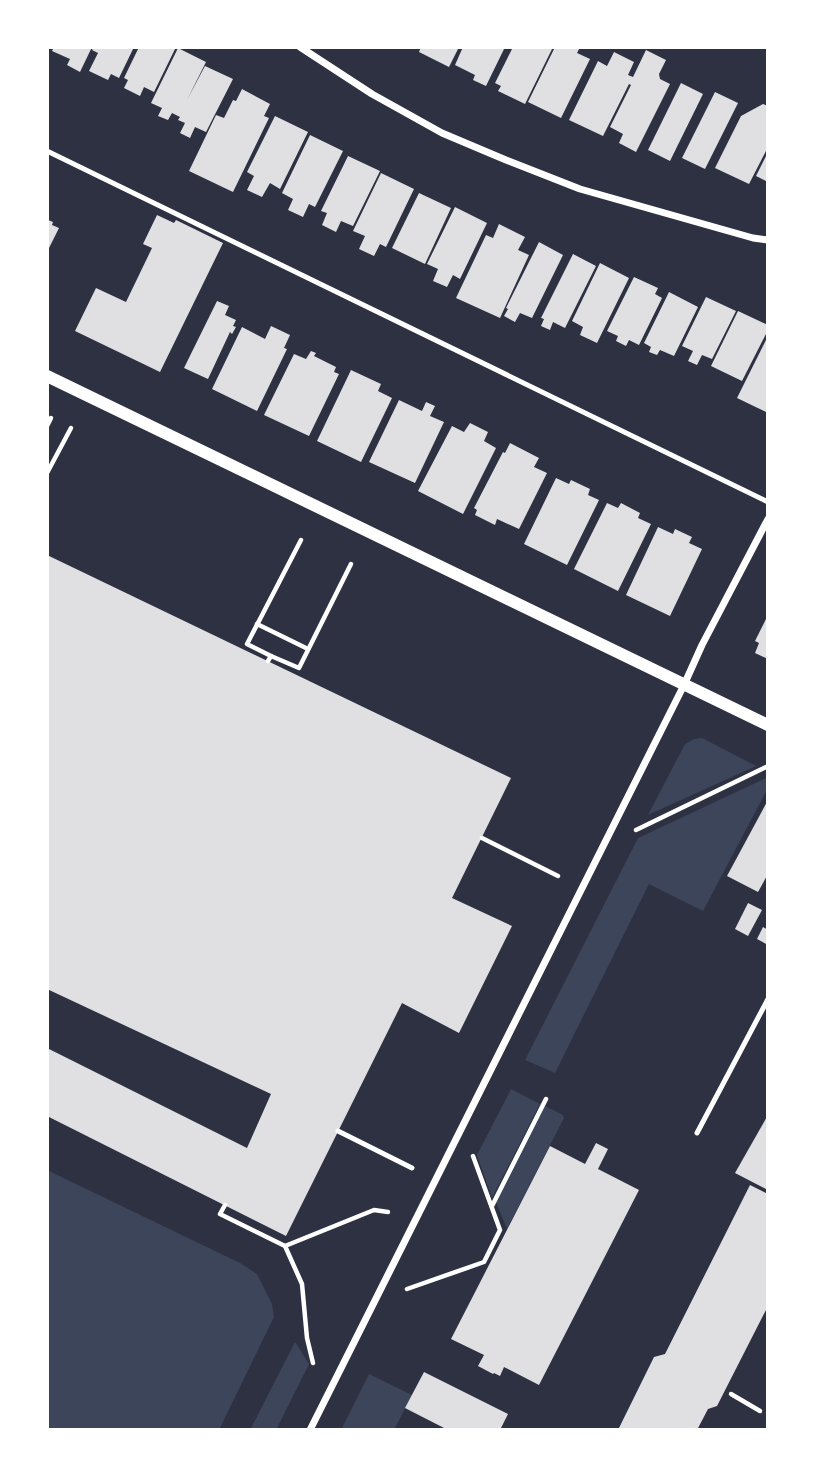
<svg xmlns="http://www.w3.org/2000/svg" width="815" height="1477" font-family="Roboto,sans-serif">
<style>
.green{fill:#3c4559}
.building{fill:#e0e0e3}
.lines{fill:none;stroke-linecap:round;stroke-linejoin:round}
.path{stroke:#fff;stroke-width:4.5}
.service{stroke:#fff;stroke-width:5}
.minor{stroke:#fff;stroke-width:7}
.tertiary{stroke:#fff;stroke-width:12}
</style>
<rect width="100%" height="100%" fill="#2d3142"/>
<g class="green">
<path d="M702,738L756,766L648,815L685,744L694,739Z"/>
<path d="M768,777V788L703,911L649,884L555,1073L525,1060L638,838Z"/>
<path d="M511,1089L540,1104L492,1198L477,1155Z"/>
<path d="M545,1106L563,1115L564,1118L507,1229L496,1202Z"/>
<path d="M47,1170L240,1263L257,1274L272,1304L274,1317L219,1430H47Z"/>
<path d="M295,1342L309,1364L276,1430H250Z"/>
<path d="M369,1374L412,1395L394,1430H341Z"/>
</g>
<g class="building">
<path d="M54,47H92L80,72L67,65L70,59L52,51Z"/>
<path d="M94,47H134L119,78L111,74L108,80L89,71L98,53L92,50Z"/>
<path d="M139,47H176L154,92L144,87L140,96L124,88L128,80L124,78Z"/>
<path d="M421,47H459L449,67L419,52Z"/>
<path d="M463,47H505L486,86L473,80L475,75L455,65Z"/>
<path d="M513,47H553L525,104L498,91L501,86L495,83Z"/>
<path d="M555,47H580L577,53L590,59L561,118L528,102Z"/>
<path d="M178,48L206,62L187,100L205,66L233,79L206,132L195,127L190,138L180,133L185,123L178,120L180,117L172,113L168,120L158,116L162,108L151,103Z"/>
<path d="M646,50L666,60L659,74L660,79L670,84L636,152L619,143L623,134L610,127L631,85L629,84L603,136L569,120L598,61L607,66L614,52L634,62L628,75L633,77Z"/>
<path d="M681,83L703,94L670,161L648,150Z"/>
<path d="M242,89L270,104L264,116L269,118L233,192L189,171L216,115L224,118L233,100L236,101Z"/>
<path d="M715,92L738,103L705,169L682,158Z"/>
<path d="M763,104L768,106V147L749,184L715,168L741,116Z"/>
<path d="M275,116L308,132L280,189L270,183L262,197L247,190L254,176L247,172Z"/>
<path d="M310,135L343,151L315,207L309,204L303,217L288,210L293,199L282,193Z"/>
<path d="M768,152V182L756,176Z"/>
<path d="M348,156L380,171L353,226L341,221L336,232L322,225L327,213L321,211Z"/>
<path d="M381,173L414,189L386,247L380,244L374,256L359,249L365,236L353,231Z"/>
<path d="M419,193L451,208L425,264L392,248Z"/>
<path d="M455,207L487,223L460,279L453,275L447,287L433,281L438,269L427,264Z"/>
<path d="M157,215L174,223L176,220L223,243L160,372L75,331L96,288L126,302L152,248L143,244Z"/>
<path d="M48,220L53,222L52,225L59,228L47,252Z"/>
<path d="M499,224L525,237L518,250L529,255L500,318L456,298L486,235L493,238Z"/>
<path d="M539,242L563,255L532,318L520,313L515,322L504,316L508,309L506,308Z"/>
<path d="M573,254L596,266L565,328L553,322L550,330L541,326L544,319L541,318Z"/>
<path d="M600,263L629,278L597,343L580,335L583,327L572,321Z"/>
<path d="M634,277L658,288L655,294L662,298L639,345L629,340L626,346L616,341L618,336L607,331Z"/>
<path d="M669,292L698,307L674,356L660,350L657,355L649,352L651,347L644,343Z"/>
<path d="M706,297L736,311L712,359L702,355L697,365L688,361L693,351L682,346Z"/>
<path d="M217,301L229,306L225,315L236,320L233,326L236,327L232,334L230,332L208,379L184,368Z"/>
<path d="M738,311L768,325V330L742,381L711,366Z"/>
<path d="M271,326L290,335L284,348L287,349L257,411L212,389L242,327L265,339Z"/>
<path d="M768,336V413L737,398Z"/>
<path d="M311,351L316,353L314,356L336,367L334,372L339,374L309,436L264,415L294,354L306,359Z"/>
<path d="M351,370L381,384L378,391L392,398L361,462L317,441Z"/>
<path d="M399,400L422,411L426,402L435,406L430,416L444,422L415,483L369,462Z"/>
<path d="M470,423L488,432L484,441L496,448L463,514L418,491L452,426L464,432Z"/>
<path d="M510,443L539,458L534,467L547,473L519,529L497,519L495,525L475,515L477,510L474,508L503,452L505,453Z"/>
<path d="M556,478L569,484L571,480L590,489L588,495L599,500L567,565L524,544Z"/>
<path d="M607,503L618,508L621,503L640,513L638,518L651,524L618,591L574,569Z"/>
<path d="M658,527L673,534L675,529L692,537L689,543L702,549L670,616L626,595Z"/>
<path d="M47,555L511,778L452,898L512,926L459,1033L402,1003L286,1236L47,1116V1048L247,1148L271,1094L47,989Z"/>
<path d="M768,615V659L755,653L759,643L755,641Z"/>
<path d="M768,800V874L758,892L727,876Z"/>
<path d="M748,903L762,910L748,936L735,929Z"/>
<path d="M763,927L768,930V945L757,939Z"/>
<path d="M768,1115V1190L735,1173Z"/>
<path d="M596,1143L608,1149L598,1169L639,1190L539,1385L504,1367L500,1376L494,1373L493,1374L478,1366L484,1355L451,1339L550,1146L585,1164Z"/>
<path d="M750,1185L768,1194V1306L717,1406L708,1409L697,1430H618L654,1357L665,1354Z"/>
<path d="M424,1372L508,1414L500,1430H448L405,1408Z"/>
</g>
<g class="lines">
<g class="path">
<path d="M47,426L51,418"/>
<path d="M47,473L71,428"/>
<path d="M257,624L308,649"/>
<path d="M271,656L299,668L351,564"/>
<path d="M268,661L271,656L247,644L301,540"/>
<path d="M636,830L768,766"/>
<path d="M482,838L558,876"/>
<path d="M225,1205L220,1214L285,1246L302,1284L307,1338L313,1363"/>
<path d="M492,1206L546,1099"/>
<path d="M285,1246L374,1210L388,1212"/>
<path d="M407,1289L484,1262L500,1230L473,1156"/>
<path d="M731,1394L760,1411"/>
</g>
<g class="service">
<path d="M47,151L768,502"/>
<path d="M338,1131L412,1168"/>
<path d="M697,1133L768,999"/>
</g>
<g class="minor">
<path d="M300,47L372,94L442,133L506,160L580,189L753,238L768,240"/>
<path d="M310,1430L684,685L702,645L768,519"/>
</g>
<path class="tertiary" d="M47,376L768,725"/>
</g>
<rect width="815" height="1477" fill="none" stroke="#ffffff" stroke-width="98"/>
</svg>
